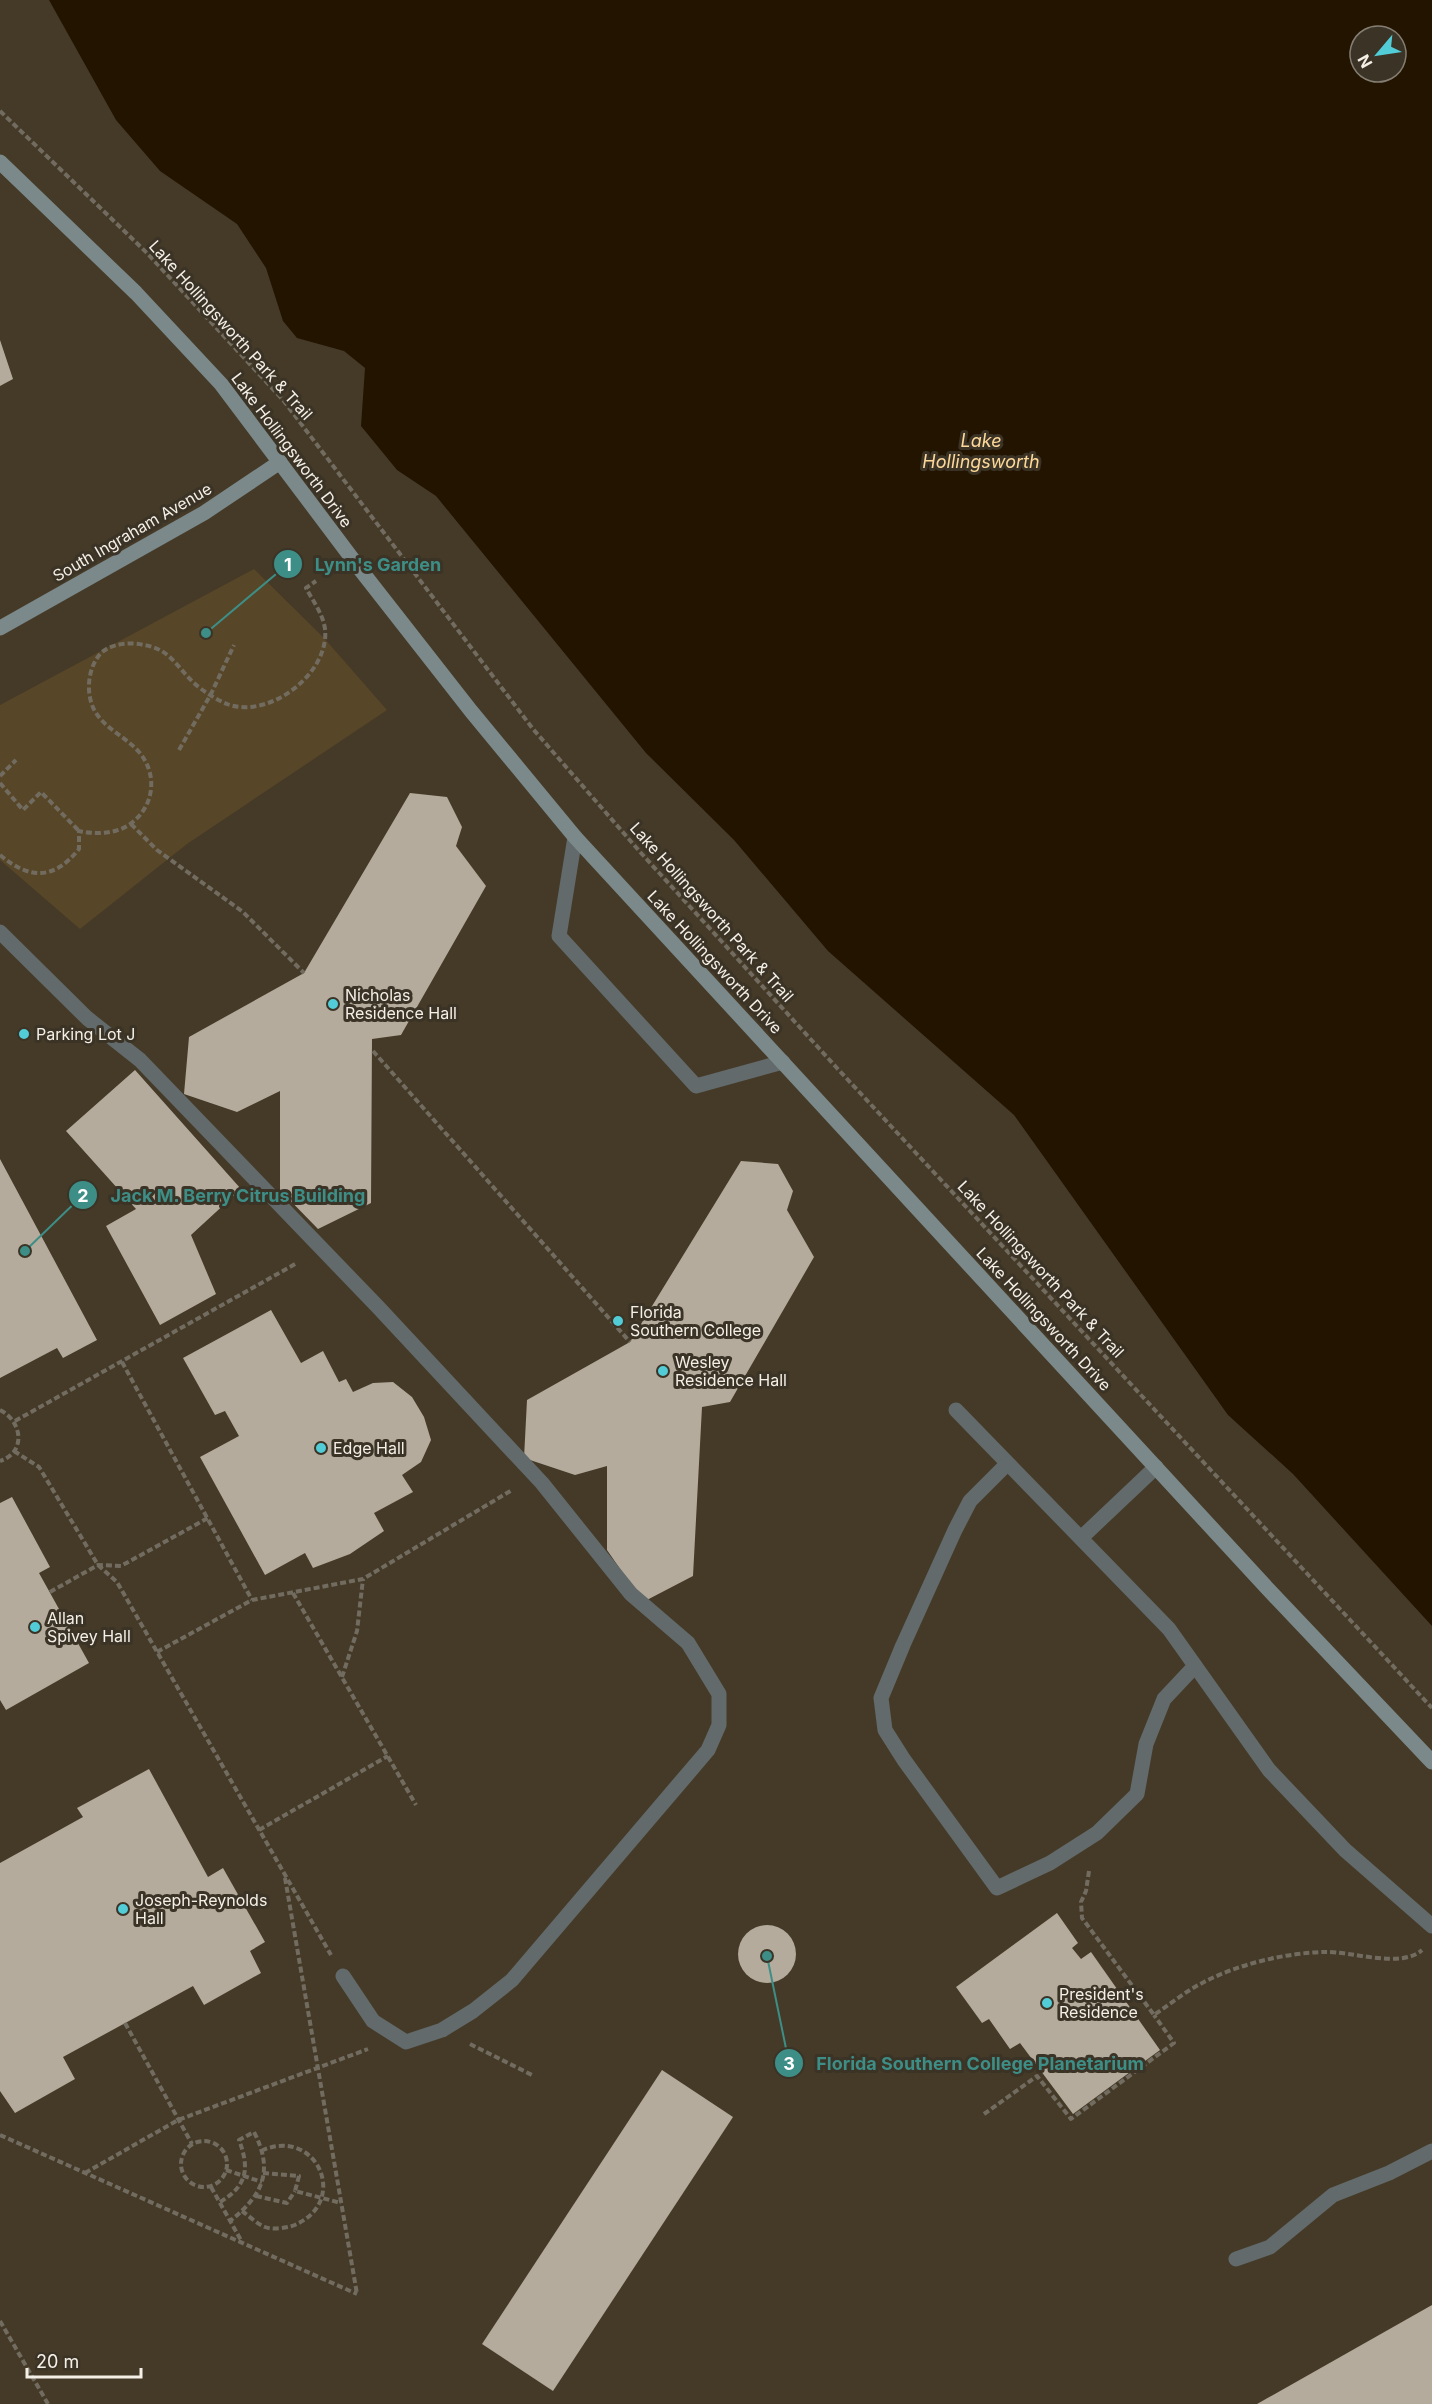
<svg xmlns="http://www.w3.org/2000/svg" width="1432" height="2404" font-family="Inter,sans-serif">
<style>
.built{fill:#453a28}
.green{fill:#574627}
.water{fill:#231400;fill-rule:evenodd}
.building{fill:#b4ab9c}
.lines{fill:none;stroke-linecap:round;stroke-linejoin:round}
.path{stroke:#726c60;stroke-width:4;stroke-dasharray:6 3;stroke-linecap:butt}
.lane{stroke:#626a6b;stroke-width:15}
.secondary{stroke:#7b898a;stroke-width:15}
.poi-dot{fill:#52ccd6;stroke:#3a3326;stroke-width:2}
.labels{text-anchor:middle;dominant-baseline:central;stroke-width:6;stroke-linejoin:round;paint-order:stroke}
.street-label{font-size:16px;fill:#f4efe7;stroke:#3a3326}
.poi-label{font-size:16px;fill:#f4efe7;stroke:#3a3326;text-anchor:start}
.water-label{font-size:18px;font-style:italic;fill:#fdd899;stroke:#3a3326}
.leader{fill:none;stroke:#3d8e86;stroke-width:2}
.callout-dot{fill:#3d8e86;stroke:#3a3326;stroke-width:2}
.mark-label{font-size:18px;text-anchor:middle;font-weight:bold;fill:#fff}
.callout-label{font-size:18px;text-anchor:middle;font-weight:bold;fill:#3d8e86;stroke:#3a3326;stroke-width:6;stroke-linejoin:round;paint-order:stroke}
</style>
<rect width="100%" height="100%" fill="#3a3326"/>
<path class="built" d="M0,0H76L1432,1537V2404H0Z"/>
<path class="green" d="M254,569L324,638L387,710L187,844L80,929L0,860V705Z"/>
<path class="water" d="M49,0H1432V1626L1293,1474L1228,1415L1014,1115L828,951L734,840L646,753L436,496L397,470L361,426L365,368L344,351L297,338L283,321L266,268L237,224L160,171L116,120ZM1360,36H1396V72H1360Z"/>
<g class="building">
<path d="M0,340L13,379L0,386Z"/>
<path d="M410,793L447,797L462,827L456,846L486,886L401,1035L372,1039L371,1203L318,1229L280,1190V1091L237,1112L184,1094L189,1037L304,973Z"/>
<path d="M135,1070L241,1189L191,1235L216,1294L160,1325L106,1226L136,1209L66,1131Z"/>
<path d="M0,1159L97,1340L63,1358L57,1348L0,1378Z"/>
<path d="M741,1161L778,1164L793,1191L787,1210L814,1257L730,1402L702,1407L693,1576L643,1602L607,1550V1466L575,1475L524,1458L527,1400L630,1342Z"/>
<path d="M271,1310L301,1363L323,1351L339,1382L346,1379L353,1392L373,1383L393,1382L412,1397L424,1417L431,1440L421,1462L402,1475L413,1492L374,1513L384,1531L350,1554L313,1568L305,1553L265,1575L200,1457L239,1436L225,1411L215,1415L183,1358Z"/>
<path d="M12,1497L50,1567L39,1573L89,1663L6,1710L0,1700V1503Z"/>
<path d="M149,1769L208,1877L223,1868L265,1942L250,1951L261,1973L204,2005L193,1986L63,2057L75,2079L15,2113L0,2091V1863L83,1817L77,1808Z"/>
<path d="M1057,1913L1078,1943L1072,1948L1081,1959L1091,1952L1160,2050L1073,2114L1020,2043L1010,2049L989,2019L982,2023L956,1987Z"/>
<circle cx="767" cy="1954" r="29"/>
<path d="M662,2070L733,2117L553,2391L482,2344Z"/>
<path d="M1432,2305V2404H1257Z"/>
</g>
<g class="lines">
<g class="path">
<path d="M0,111L147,253L283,400L533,729L641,853L836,1067L1432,1708"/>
<path d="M179,750L211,694L234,645"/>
<path d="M0,776L16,760"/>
<path d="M0,783L23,810L41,792L79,831"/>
<path d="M131,824L157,850L243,912L304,973"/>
<path d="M0,855C30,880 54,880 79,849V831C98,835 119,834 134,821C155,803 157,773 139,752C126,737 107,730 96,713C85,696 87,668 101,653C112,643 131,642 144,645C170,649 176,666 193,682C201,690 217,700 227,704C269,720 330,673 325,629C323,614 313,601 306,588L316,581"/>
<path d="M373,1051L630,1342"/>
<path d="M122,1362L252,1600"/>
<path d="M0,1410C22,1421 27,1452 0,1461"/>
<path d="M15,1421L297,1263"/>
<path d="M14,1451L39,1467L98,1565L117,1582L331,1955"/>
<path d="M50,1592L98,1565L121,1566L208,1518"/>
<path d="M293,1593L416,1805"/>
<path d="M157,1652L252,1600L363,1579L512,1490"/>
<path d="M342,1677L357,1631L363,1579"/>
<path d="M259,1830L388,1756"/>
<path d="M1089,1871L1086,1891L1081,1902L1082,1918L1154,2015C1170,2004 1186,1991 1204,1982C1239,1964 1285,1953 1324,1952C1351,1951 1401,1969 1422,1950"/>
<path d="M285,1878L357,2294"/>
<path d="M125,2023L192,2144"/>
<path d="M470,2044L532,2075"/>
<path d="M984,2114L1037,2076L1071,2119L1174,2043L1154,2015"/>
<path d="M0,2135L357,2294"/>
<circle cx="204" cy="2164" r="23"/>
<path d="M226,2170L262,2182"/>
<path d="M85,2173L178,2120L368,2049"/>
<path d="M263,2173L299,2176L295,2191L341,2203"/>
<path d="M211,2187L242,2242"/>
<path d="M256,2196L287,2203L295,2191"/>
<path d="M220,2202C247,2186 250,2169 239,2140L254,2132C274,2171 263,2195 230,2221"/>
<path d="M242,2211C249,2216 257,2224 265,2227C273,2230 284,2228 292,2226C351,2204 318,2127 263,2150"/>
<path d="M0,2321L48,2404"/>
</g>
<g class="lane">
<path d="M575,837L559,936L696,1086L783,1062"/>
<path d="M0,932L87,1018L140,1060L378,1307L542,1483L631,1594L688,1643L719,1694V1725L708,1750L512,1980L473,2011L442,2030L406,2042L373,2021L343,1976"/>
<path d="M956,1410L1169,1629L1269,1770L1345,1850L1432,1926"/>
<path d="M1007,1464L970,1501L955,1530L903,1645L881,1698L885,1730L904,1760L997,1888L1050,1863L1097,1833L1137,1794L1146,1744L1164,1699L1195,1666"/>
<path d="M1081,1538L1156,1467"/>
<path d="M1236,2259L1270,2247L1333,2195L1389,2173L1432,2151"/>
</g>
<g class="secondary">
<path d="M0,162L136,293L221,384L363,573L471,711L575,837L1267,1588L1432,1762"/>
<path d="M0,628L204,513L280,462"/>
</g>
</g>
<g class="poi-dot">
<circle cx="333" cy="1004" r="6"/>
<circle cx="24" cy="1034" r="6"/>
<circle cx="618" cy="1321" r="6"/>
<circle cx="663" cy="1371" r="6"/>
<circle cx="321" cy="1448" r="6"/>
<circle cx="35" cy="1627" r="6"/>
<circle cx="123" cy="1909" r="6"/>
<circle cx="1047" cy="2003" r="6"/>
</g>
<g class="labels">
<g class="street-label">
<text transform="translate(231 330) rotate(48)">Lake Hollingsworth Park &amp; Trail</text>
<text transform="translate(292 450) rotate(53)">Lake Hollingsworth Drive</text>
<text transform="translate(132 532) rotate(-30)">South Ingraham Avenue</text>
<text transform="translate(712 912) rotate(48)">Lake Hollingsworth Park &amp; Trail</text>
<text transform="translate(715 962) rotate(47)">Lake Hollingsworth Drive</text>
<text transform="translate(1041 1269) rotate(47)">Lake Hollingsworth Park &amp; Trail</text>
<text transform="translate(1044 1319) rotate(47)">Lake Hollingsworth Drive</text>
</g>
<g class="poi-label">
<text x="345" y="995">Nicholas<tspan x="345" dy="18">Residence Hall</tspan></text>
<text x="36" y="1034">Parking Lot J</text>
<text x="630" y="1312">Florida<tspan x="630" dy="18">Southern College</tspan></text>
<text x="675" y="1362">Wesley<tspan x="675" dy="18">Residence Hall</tspan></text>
<text x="333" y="1448">Edge Hall</text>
<text x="47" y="1618">Allan<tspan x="47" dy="18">Spivey Hall</tspan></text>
<text x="135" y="1900">Joseph-Reynolds<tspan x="135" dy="18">Hall</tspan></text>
<text x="1059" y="1994">President's<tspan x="1059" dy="18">Residence</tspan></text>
</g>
<g class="water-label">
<text x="981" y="440">Lake<tspan x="981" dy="21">Hollingsworth</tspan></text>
</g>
</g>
<path class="leader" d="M206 633L288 564M25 1251L83 1195M767 1956L789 2063"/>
<g class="callout-dot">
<circle cx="206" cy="633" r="6"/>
<circle cx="25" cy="1251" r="6"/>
<circle cx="767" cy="1956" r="6"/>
<circle cx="288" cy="564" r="15"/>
<circle cx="83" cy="1195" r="15"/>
<circle cx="789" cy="2063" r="15"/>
</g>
<g class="mark-label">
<text x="288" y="571">1</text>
<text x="83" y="1202">2</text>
<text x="789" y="2070">3</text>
</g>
<g class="callout-label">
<text x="378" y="571">Lynn's Garden</text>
<text x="238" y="1202">Jack M. Berry Citrus Building</text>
<text x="980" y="2070">Florida Southern College Planetarium</text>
</g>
<g transform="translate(1378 54) rotate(241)"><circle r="28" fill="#3a3326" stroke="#847e73" stroke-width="1.5"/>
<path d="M0-4.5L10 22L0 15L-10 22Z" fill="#52ccd6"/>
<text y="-9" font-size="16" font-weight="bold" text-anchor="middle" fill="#f4efe7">N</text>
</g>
<path d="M27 2368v9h114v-9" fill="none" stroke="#f4efe7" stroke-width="3"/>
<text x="36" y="2368" font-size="18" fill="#f4efe7" stroke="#3a3326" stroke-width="4.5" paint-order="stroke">20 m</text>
</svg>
